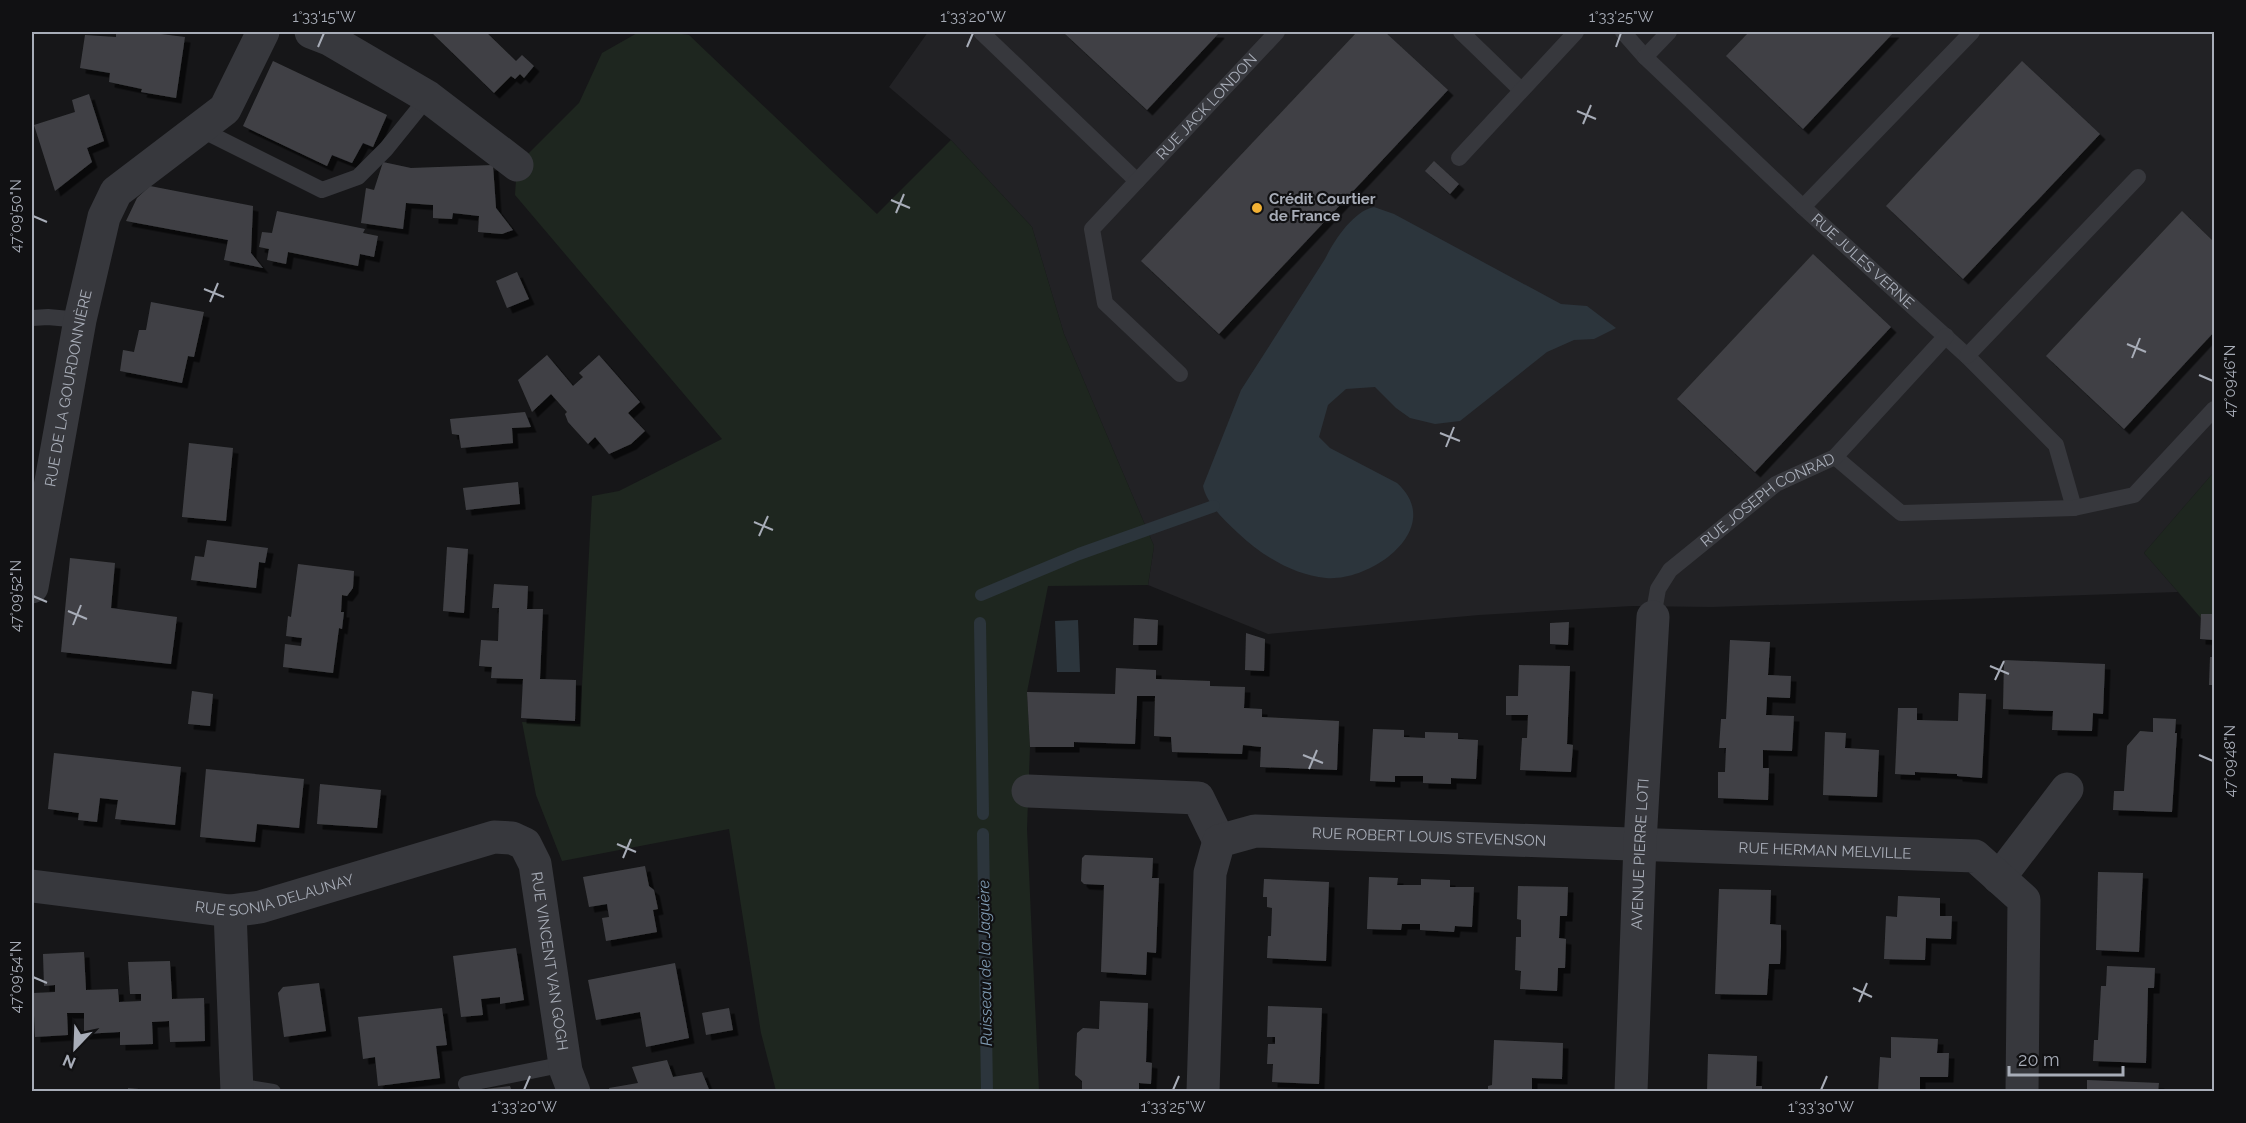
<svg xmlns="http://www.w3.org/2000/svg" width="2246" height="1123" font-family="Raleway,sans-serif">
<style>
.built{fill:#222225}
.green{fill:#1e261f}
.water{fill:#2c353c}
.lines{fill:none;stroke-linecap:round;stroke-linejoin:round}
.stream{stroke:#2c353c;stroke-width:12}
.building{fill:#404145;filter:url(#shadow)}
.service{stroke:#37383d;stroke-width:16}
.minor{stroke:#37383d;stroke-width:33}
.ticks{fill:none;stroke:#a8adb8;stroke-width:2}
.poi-dot{fill:#f2b134;stroke:#111113;stroke-width:2}
.labels{text-anchor:middle;dominant-baseline:central;stroke-width:4.5;stroke-linejoin:round;paint-order:stroke}
.street-label{font-size:15px;fill:#a8adb8;stroke:#111113}
.poi-label{font-size:15px;font-weight:bold;fill:#a8adb8;stroke:#111113;text-anchor:start}
.water-label{font-size:16px;font-style:italic;fill:#7f9bb3;stroke:#111113}
.neatline{fill:none;stroke:#a8adb8;stroke-width:2}
.ticks-label{font-size:15px;text-anchor:middle;fill:#a8adb8}
</style>
<defs>
<filter id="shadow"><feDropShadow dx="5.5" dy="5.5" stdDeviation="0" flood-color="#0009"/></filter>
</defs>
<rect width="100%" height="100%" fill="#161618"/>
<path class="built" d="M928,32H2214V472L2144,553L2178,592L1712,607L1632,606L1479,615L1268,634L1148,585L1154,546L1064,334L1032,227L951,140L889,87Z"/>
<g class="green">
<path d="M639,32H668L689,35L877,214L951,140L1032,227L1064,334L1154,546L1148,585L1048,586L1027,692L1030,747L1027,829L1039,1091H776L761,1033L729,829L562,861L536,795L522,722L580,724L592,496L619,491L722,439L515,195L517,165L579,103L602,53Z"/>
<path d="M2214,472V633L2144,553Z"/>
</g>
<g class="water">
<path d="M1374,207L1394,214L1561,304L1587,306L1616,328L1594,339L1574,340L1547,352L1460,421L1435,424L1410,418L1396,408L1375,387L1346,389L1328,405L1319,437L1330,448L1397,483C1446,527 1373,582 1326,578C1293,575 1261,555 1238,533C1225,521 1206,503 1203,486L1241,390L1325,259C1334,241 1353,211 1374,207Z"/>
<path d="M1078,620L1080,672H1057L1055,621Z"/>
</g>
<g class="lines">
<g class="stream">
<path d="M981,595L1079,554L1214,506"/>
<path d="M980,623L983,814"/>
<path d="M983,834L987,1092"/>
</g>
</g>
<g class="building">
<path d="M116,32H145L185,37L176,98L141,92L142,89L109,82L110,73L80,68L85,35L116,37Z"/>
<path d="M431,32H486L516,61L522,55L534,66L524,78L520,74L515,79L511,76L494,93Z"/>
<path d="M1063,32H1218L1219,33L1147,110Z"/>
<path d="M1357,32H1385L1448,90L1219,334L1141,261Z"/>
<path d="M1749,32H1894L1803,129L1726,56Z"/>
<path d="M273,61L387,115L373,147L363,143L352,163L332,155L327,166L243,126Z"/>
<path d="M2022,61L2100,134L1963,279L1886,206Z"/>
<path d="M89,94L104,141L87,148L92,162L55,191L34,125L75,112L72,100Z"/>
<path d="M1434,161L1459,184L1450,194L1425,171Z"/>
<path d="M383,162L411,168L493,165L496,208L513,230L502,234L478,232L479,216L453,213L452,219L433,218V205L406,203L403,229L361,223L366,188L374,190Z"/>
<path d="M150,186L253,206L251,253L263,268L224,260L228,240L126,221L137,198Z"/>
<path d="M277,211L365,229L363,233L378,236L374,257L360,254L358,266L288,252L286,264L267,260L269,249L259,247L262,232L272,233Z"/>
<path d="M2182,211L2214,242V332L2124,429L2046,356Z"/>
<path d="M1813,254L1891,327L1755,472L1677,399Z"/>
<path d="M517,272L529,299L507,308L496,281Z"/>
<path d="M151,302L204,312L194,357L188,356L182,383L120,371L123,350L134,352L139,330H146Z"/>
<path d="M547,355L573,386L583,377L579,373L599,355L640,402L628,413L645,431L631,444L609,454L595,437L588,444L568,422L565,414L567,412L551,394L532,412L518,380Z"/>
<path d="M525,412L531,427L512,428L513,443L461,448L459,435L452,434L450,419Z"/>
<path d="M189,443L233,448L226,521L182,517Z"/>
<path d="M518,482L520,504L466,510L463,488Z"/>
<path d="M207,540L268,548L265,563L259,562L256,588L191,580L195,556L204,557Z"/>
<path d="M447,547L468,549L464,613L443,611Z"/>
<path d="M70,558L115,563L111,608L177,617L171,664L61,652Z"/>
<path d="M298,564L354,571L353,588L347,596L342,595L341,612H344L342,629L339,628L333,673L283,667L285,644L301,646L302,638L286,636L288,616L291,617Z"/>
<path d="M494,584L528,586L527,609H543L540,679L576,680L575,721L521,718L523,679L491,678L492,667L479,666L481,640L498,641L499,608H492Z"/>
<path d="M2201,614H2214V640L2200,639Z"/>
<path d="M1134,618L1158,620L1157,645H1133Z"/>
<path d="M1569,622L1568,645L1550,644V623Z"/>
<path d="M1246,633L1265,639L1264,671L1245,670Z"/>
<path d="M1730,640L1770,642L1768,675L1791,676L1790,698L1767,697L1766,715L1794,716L1792,751L1763,750V768H1769L1768,800L1718,798V772H1725L1726,748H1719L1721,719H1726Z"/>
<path d="M2210,657H2214V685H2209Z"/>
<path d="M2004,660L2105,664L2103,714L2093,713L2092,731L2052,730L2053,711L2003,709Z"/>
<path d="M1519,665L1570,666L1567,744L1573,745L1571,772L1520,770L1522,738H1527L1528,715H1506V696H1518Z"/>
<path d="M1116,668L1156,670V679L1210,681V686L1245,687L1244,708L1262,709V717L1339,721L1337,770L1260,767L1261,747L1243,745L1242,754L1172,752L1171,737L1154,736L1155,696H1137L1135,744L1074,742V747H1030L1027,692L1115,694Z"/>
<path d="M192,691L213,694L210,726L188,724Z"/>
<path d="M1959,693L1986,694L1982,778L1957,776V774L1915,772V775L1895,774L1898,708H1917V720L1958,721Z"/>
<path d="M2153,718L2176,719L2175,733H2177L2172,812L2113,810L2114,791H2124L2127,746L2140,731L2153,732Z"/>
<path d="M1373,729L1404,730V737L1425,738V732L1458,733V739L1478,740L1476,779L1451,778V784L1423,783V776H1395V782L1370,781Z"/>
<path d="M1825,732L1846,733L1845,748L1879,750L1877,797L1823,795Z"/>
<path d="M54,753L181,767L175,825L115,819L118,800L100,798L97,822L78,820L79,813L48,809Z"/>
<path d="M206,769L304,779L299,828L257,824L255,842L200,837Z"/>
<path d="M320,784L381,790L377,828L317,824Z"/>
<path d="M1085,855L1153,858L1152,878H1159L1156,953L1147,952L1146,975L1101,972L1104,885L1084,884L1081,881L1082,858Z"/>
<path d="M645,866L649,886L654,890L658,909L653,910L657,932L606,941L602,918L609,917L607,904L589,907L583,877Z"/>
<path d="M2098,872L2143,873L2139,952L2096,950Z"/>
<path d="M1369,877L1398,878L1397,885H1421V879L1450,880V887H1474L1472,927L1455,926L1454,932L1420,930V924H1402L1401,930L1367,929Z"/>
<path d="M1264,879L1329,882L1326,961L1267,958L1268,936H1271L1272,908L1267,907V897H1263Z"/>
<path d="M1518,886L1568,887L1567,916H1560L1559,938L1566,939L1565,968H1558L1557,991L1520,989L1521,971L1515,970L1516,937H1521V920L1517,919Z"/>
<path d="M1719,889L1771,890L1770,924L1781,925V946L1780,964H1769L1767,995L1715,994Z"/>
<path d="M1898,896L1940,898V916H1952L1951,939L1926,938L1925,960L1884,959L1886,916L1897,917Z"/>
<path d="M516,948L524,1000L500,1004V997L481,999L483,1015L461,1017L453,956Z"/>
<path d="M84,952L86,990L118,989L119,1002L141,1001V994H130L128,962L170,961L172,999L204,998L205,1041L170,1042L169,1021L152,1022L153,1044L120,1045V1032L84,1034V1013H67L68,1035L35,1037L33,993L55,992V985L44,986L43,954Z"/>
<path d="M675,963L689,1038L646,1047L640,1012L596,1020L588,980Z"/>
<path d="M2107,966L2155,968L2154,988H2148L2146,1063L2093,1061L2094,1040H2098L2101,986H2106Z"/>
<path d="M319,983L326,1031L284,1037L278,993L283,987Z"/>
<path d="M1100,1001L1148,1003L1146,1062L1152,1063L1151,1084L1139,1083V1092H1082V1081L1075,1075L1077,1033L1083,1028L1099,1029Z"/>
<path d="M1268,1006L1322,1008L1319,1084L1272,1082L1273,1064H1267L1268,1044H1275V1037H1267Z"/>
<path d="M442,1008L447,1045L436,1046L440,1078L378,1086L375,1057L363,1059L358,1017Z"/>
<path d="M729,1008L733,1030L706,1035L702,1013Z"/>
<path d="M1891,1037L1938,1039L1937,1053H1949L1948,1077H1920V1092H1878L1880,1057L1891,1058Z"/>
<path d="M1494,1040L1563,1043L1562,1079L1532,1078V1092H1488V1086L1492,1085Z"/>
<path d="M1708,1054L1757,1056L1756,1086H1762V1092H1707Z"/>
<path d="M667,1060L673,1077L702,1072L710,1092H610L609,1088L638,1083L632,1067Z"/>
<path d="M2087,1080L2159,1083L2158,1092H2087Z"/>
<path d="M510,1086L512,1092H477V1090Z"/>
<path d="M128,1088L150,1090V1092H128Z"/>
</g>
<g class="lines">
<g class="service">
<path d="M981,32L1137,181"/>
<path d="M1461,32L1521,90"/>
<path d="M1623,32L1645,57"/>
<path id="s1" d="M1669,32L1645,57L1803,207L1967,356L2056,445L2074,508"/>
<path d="M200,129L322,190L358,177L386,149L428,97"/>
<path d="M1459,158L1576,32"/>
<path d="M1803,207L1972,32"/>
<path d="M32,318L48,317L80,320"/>
<path d="M1967,356L2138,177"/>
<path id="s2" d="M1180,374L1105,303L1092,229L1277,32"/>
<path d="M1835,457L1901,513L2074,508L2134,495L2214,409"/>
<path id="s3" d="M1653,617L1658,589L1670,570L1776,484L1835,457L1946,336"/>
<path d="M466,1084L565,1064"/>
<path d="M237,1086L273,1092"/>
</g>
<g class="minor">
<path d="M311,32L329,39L428,97L517,165"/>
<path id="s4" d="M32,587L80,320L104,217L116,192L225,109L263,32"/>
<path d="M1028,791L1198,798L1219,841"/>
<path d="M1999,878L2067,789"/>
<path id="s5" d="M32,886L230,911L260,907L494,837L512,838L525,844L535,864L566,1071L574,1092"/>
<path d="M230,911L237,1092"/>
<path id="s6" d="M1203,1092L1210,873L1219,841L1255,831L1975,856L2024,900L2022,1092"/>
<path id="s7" d="M1631,1092L1640,843L1653,617"/>
</g>
</g>
<path class="ticks" d="M318,47L324,33M967,47L973,33M1616,47L1621,33M1577,111L1596,119M1583,124L1591,105M891,200L910,208M896,213L904,194M33,216L47,222M204,289L224,297M210,302L218,283M2127,344L2146,352M2132,358L2140,338M2199,375L2213,381M1440,433L1460,441M1446,447L1454,427M754,522L773,530M759,536L768,516M33,596L47,602M68,611L87,619M73,625L81,605M1990,666L2009,674M1995,680L2004,661M1303,755L1323,763M2199,755L2213,761M1309,769L1317,750M617,844L636,852M623,858L631,839M33,977L47,983M1853,988L1872,997M1859,1002L1867,983M524,1090L530,1076M1173,1090L1179,1076M1821,1090L1827,1076"/>
<circle class="poi-dot" cx="1257" cy="208" r="6"/>
<g class="labels">
<g class="street-label">
<text stroke="none"><textPath href="#s2" startOffset="346">RUE JACK LONDON</textPath></text>
<text stroke="none"><textPath href="#s1" startOffset="333">RUE JULES VERNE</textPath></text>
<text stroke="none"><textPath href="#s4" startOffset="202">RUE DE LA GOURDONNIÈRE</textPath></text>
<text stroke="none"><textPath href="#s3" startOffset="172">RUE JOSEPH CONRAD</textPath></text>
<text stroke="none"><textPath href="#s6" startOffset="464">RUE ROBERT LOUIS STEVENSON</textPath></text>
<text stroke="none"><textPath href="#s6" startOffset="860">RUE HERMAN MELVILLE</textPath></text>
<text stroke="none"><textPath href="#s7" startOffset="238">AVENUE PIERRE LOTI</textPath></text>
<text stroke="none"><textPath href="#s5" startOffset="246">RUE SONIA DELAUNAY</textPath></text>
<text stroke="none"><textPath href="#s5" startOffset="627">RUE VINCENT VAN GOGH</textPath></text>
</g>
<g class="poi-label">
<text x="1269" y="199">Crédit Courtier<tspan x="1269" dy="17">de France</tspan></text>
</g>
<g class="water-label">
<text transform="translate(985 963) rotate(-91)">Ruisseau de la Jaguère</text>
</g>
</g>
<rect width="2246" height="1123" fill="none" stroke="#111113" stroke-width="66"/>
<g transform="translate(75 1048) rotate(203)" stroke="#111113" stroke-width="4.5" paint-order="stroke">
<path d="M0-4.5L10 22L0 15L-10 22Z" fill="#a8adb8"/>
<text y="-9" font-size="16" font-weight="bold" text-anchor="middle" fill="#a8adb8">N</text>
</g>
<path d="M2009 1066v9h114v-9" fill="none" stroke="#a8adb8" stroke-width="3"/>
<text x="2018" y="1066" font-size="18" fill="#a8adb8" stroke="#111113" stroke-width="4.5" paint-order="stroke">20 m</text>
<rect x="33" y="33" width="2180" height="1057" class="neatline"/>
<g class="ticks-label">
<text x="324" y="22">1°33'15"W</text>
<text x="973" y="22">1°33'20"W</text>
<text x="1621" y="22">1°33'25"W</text>
<text transform="translate(16 216) rotate(-90)" y="5">47°09'50"N</text>
<text transform="translate(2230 381) rotate(-90)" y="5">47°09'46"N</text>
<text transform="translate(16 596) rotate(-90)" y="5">47°09'52"N</text>
<text transform="translate(2230 761) rotate(-90)" y="5">47°09'48"N</text>
<text transform="translate(16 977) rotate(-90)" y="5">47°09'54"N</text>
<text x="524" y="1112">1°33'20"W</text>
<text x="1173" y="1112">1°33'25"W</text>
<text x="1821" y="1112">1°33'30"W</text>
</g>
</svg>
